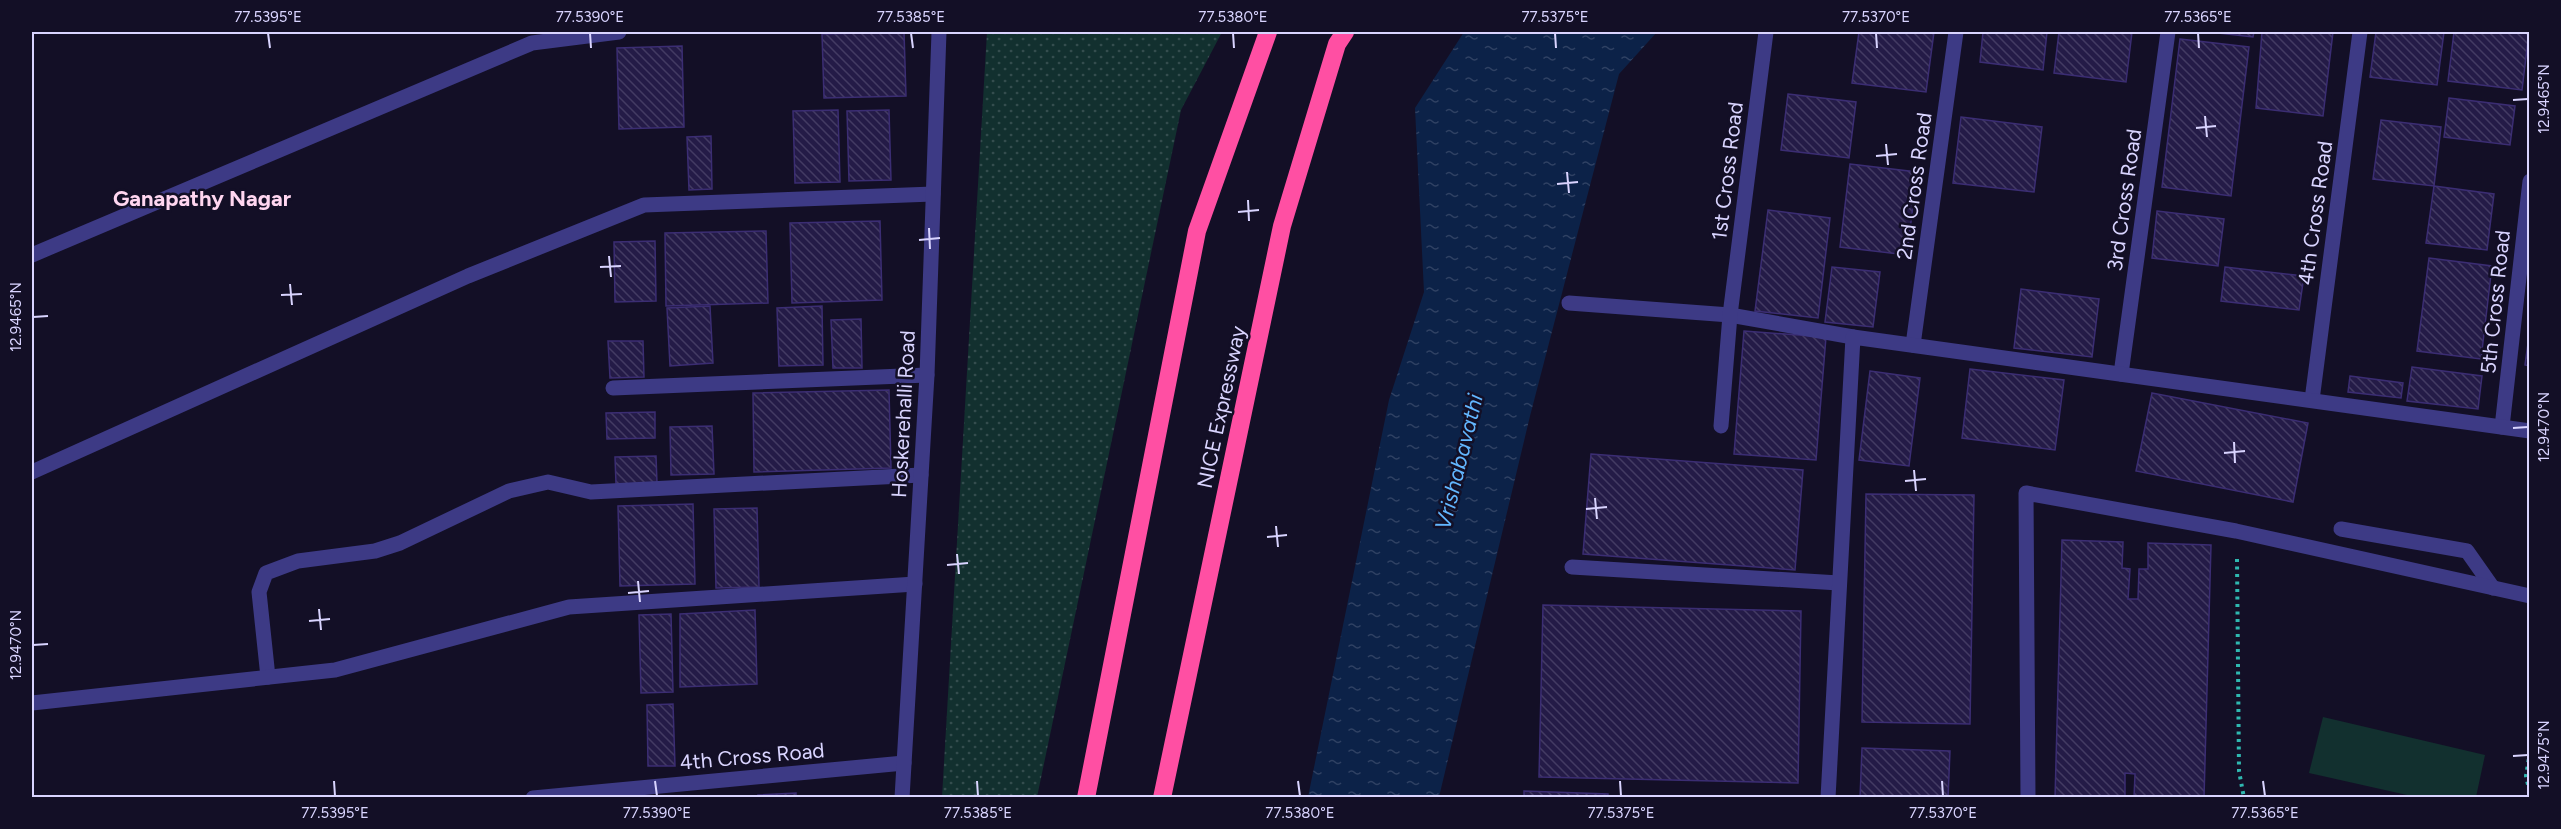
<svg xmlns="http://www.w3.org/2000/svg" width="2561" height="829" font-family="Figtree,sans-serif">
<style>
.grass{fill:url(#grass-dots)}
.park{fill:#12302f}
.water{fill:url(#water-ripples)}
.building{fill:url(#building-back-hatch);stroke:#3b2d73;stroke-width:1.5}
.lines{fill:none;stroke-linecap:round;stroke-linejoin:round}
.path{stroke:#2fb8b0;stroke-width:4;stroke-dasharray:3 4.5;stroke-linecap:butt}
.service{stroke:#3d3a85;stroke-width:15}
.minor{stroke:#3d3a85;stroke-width:15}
.tertiary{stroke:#3d3a85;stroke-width:15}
.motorway{stroke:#ff4fa3;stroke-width:18}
.ticks{fill:none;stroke:#d9d4ff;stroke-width:2}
.labels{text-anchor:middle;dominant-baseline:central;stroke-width:5;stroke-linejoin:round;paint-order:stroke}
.street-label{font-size:21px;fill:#d9d4ff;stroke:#130f26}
.neighbourhood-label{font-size:22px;font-weight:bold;fill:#ffd6f0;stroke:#130f26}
.water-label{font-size:22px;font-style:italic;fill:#62b6ff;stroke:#130f26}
.neatline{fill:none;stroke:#d9d4ff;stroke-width:2}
.ticks-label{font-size:15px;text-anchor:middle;fill:#d9d4ff}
</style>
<defs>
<pattern id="grass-dots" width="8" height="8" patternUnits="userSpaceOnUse" patternTransform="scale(1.5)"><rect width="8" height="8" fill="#12302f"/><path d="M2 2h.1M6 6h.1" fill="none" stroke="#344d4e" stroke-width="1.8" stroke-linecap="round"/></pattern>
<pattern id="water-ripples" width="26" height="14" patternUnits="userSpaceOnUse" patternTransform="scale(1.5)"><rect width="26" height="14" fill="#0c2248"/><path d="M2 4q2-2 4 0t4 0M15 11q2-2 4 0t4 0" fill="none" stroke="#2f4163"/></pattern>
<pattern id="building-back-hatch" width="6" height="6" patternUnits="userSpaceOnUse" patternTransform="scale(1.5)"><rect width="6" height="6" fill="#241b47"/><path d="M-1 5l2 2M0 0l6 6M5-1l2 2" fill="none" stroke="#433b63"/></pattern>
</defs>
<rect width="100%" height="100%" fill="#130f26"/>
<path class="grass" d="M987,32H1222L1181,110L1037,797H942Z"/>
<path class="park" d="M2323,717L2485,755L2476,797H2416L2309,773Z"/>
<path class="water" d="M1464,32H1657L1619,74L1530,416L1439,797H1308L1389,400L1424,292L1415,108Z"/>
<g class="building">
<path d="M904,32L906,96L824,98L822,34Z"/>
<path d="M1859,32H1934L1926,92L1852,83Z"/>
<path d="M1983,32H2047L2043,70L1980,62Z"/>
<path d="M2059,32H2132L2126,82L2054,73Z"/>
<path d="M2209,32H2254L2253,37Z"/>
<path d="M2262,32H2333L2323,116L2256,108Z"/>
<path d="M2376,32H2444L2437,85L2370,77Z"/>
<path d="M2454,32H2529L2522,90L2448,81Z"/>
<path d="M2180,39L2249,47L2231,196L2162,187Z"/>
<path d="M682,46L684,127L619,129L617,48Z"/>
<path d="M1788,94L1856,102L1849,158L1781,150Z"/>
<path d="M2449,98L2515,106L2510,145L2444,137Z"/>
<path d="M838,110L840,182L795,183L793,111Z"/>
<path d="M889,110L891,180L849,181L847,111Z"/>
<path d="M1961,117L2042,127L2034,192L1953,183Z"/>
<path d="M2381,120L2441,127L2434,186L2373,179Z"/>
<path d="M711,136L712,189L689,190L687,137Z"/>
<path d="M1850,164L1917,172L1907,255L1840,247Z"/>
<path d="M2434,186L2494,194L2487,250L2426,243Z"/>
<path d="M1768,210L1830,218L1818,318L1755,311Z"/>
<path d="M2157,211L2224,219L2218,266L2152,258Z"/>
<path d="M880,221L882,300L792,303L790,223Z"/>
<path d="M766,231L768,303L666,306L665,233Z"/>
<path d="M655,241L656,301L615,302L614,242Z"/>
<path d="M2429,258L2492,266L2481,359L2417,351Z"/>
<path d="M1832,267L1880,272L1873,327L1825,322Z"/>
<path d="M2225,267L2304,276L2299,310L2221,301Z"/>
<path d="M2021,289L2099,299L2092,357L2014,348Z"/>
<path d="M710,306L713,363L670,366L667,308Z"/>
<path d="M822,306L823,365L779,366L777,308Z"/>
<path d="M861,319L862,368H833L831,320Z"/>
<path d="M2530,329V366L2525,365Z"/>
<path d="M1744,331L1826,337L1816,460L1734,454Z"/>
<path d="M608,341H643L644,377L610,378Z"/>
<path d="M2412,367L2482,376L2478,409L2407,401Z"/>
<path d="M1970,369L2064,380L2055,450L1962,438Z"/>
<path d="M1870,371L1920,378L1909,466L1859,460Z"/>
<path d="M2350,376L2403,383L2401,398L2348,392Z"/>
<path d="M889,390L891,468L754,472L753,393Z"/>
<path d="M2152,393L2308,423L2293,502L2136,471Z"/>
<path d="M655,412V438L607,439L606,413Z"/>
<path d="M712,426L714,474L671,475L670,427Z"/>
<path d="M1591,454L1803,470L1795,570L1583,554Z"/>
<path d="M656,456L657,483L616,484L615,457Z"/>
<path d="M1866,494L1974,495L1970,724L1862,722Z"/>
<path d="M693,504L695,584L620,586L618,506Z"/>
<path d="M757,508L759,587L716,588L714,509Z"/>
<path d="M2062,540L2123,542L2122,568L2130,569L2128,599H2138L2139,569H2148V543L2211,545L2204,798H2134L2135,774L2125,773V798H2055Z"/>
<path d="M1543,605L1801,611L1798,783L1539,777Z"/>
<path d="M755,610L757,684L680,687V614Z"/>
<path d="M671,614L673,692L641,693L639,615Z"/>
<path d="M673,704L675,766H648L647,705Z"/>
<path d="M1862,748L1950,751L1948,798H1860Z"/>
<path d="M1524,791L1608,794V798H1524Z"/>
<path d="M796,793V798H758V795Z"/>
</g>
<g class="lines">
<g class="path">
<path d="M2237,559L2239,771L2244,798"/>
<path d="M2530,752L2526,776L2530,793"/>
</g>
<path class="service" d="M1572,567L1839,583"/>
<g class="minor">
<path d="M32,255L532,43L619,32"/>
<path d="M1569,303L1730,315L1853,337"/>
<path d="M1913,345L1956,32"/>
<path d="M2121,374L2168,32"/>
<path d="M613,388L927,375"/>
<path d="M2312,400L2360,32"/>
<path d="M1721,426L1730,315L1766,32"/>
<path d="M2502,427L2530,181"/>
<path d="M32,472L468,276L644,205L933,194"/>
<path d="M2341,529L2467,551L2493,588"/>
<path d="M268,677L259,592L266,573L298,561L375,551L400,543L509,491L548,482L591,492L921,475"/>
<path d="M32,703L335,670L569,607L915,584"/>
<path d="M533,798L904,763"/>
<path d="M1828,798L1853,337L2530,431"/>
<path d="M2028,798L2026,493L2236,531L2530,596"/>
</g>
<path class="tertiary" d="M902,798L927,375L939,32"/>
<g class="motorway">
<path d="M1086,798L1197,231L1268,32"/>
<path d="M1162,798L1282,226L1337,44L1345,32"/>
</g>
</g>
<path class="ticks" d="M268,33L270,48M590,33L591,48M911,33L913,48M1233,33L1234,48M1555,33L1556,48M1876,33L1877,48M2198,33L2199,48M2513,100L2528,99M2205,116L2207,137M2196,128L2216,126M1886,144L1888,165M1876,156L1897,154M1567,172L1569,193M1557,184L1578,182M1248,200L1249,221M1238,212L1259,210M929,228L930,249M919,240L940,238M609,256L611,277M600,267L621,266M290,284L292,305M281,295L302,294M33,317L48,316M2513,428L2528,427M2234,442L2235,463M2224,453L2245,451M1914,470L1916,491M1905,481L1926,479M1595,498L1597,519M1586,509L1607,507M1276,526L1278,547M1267,537L1287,535M957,554L959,574M947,565L968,563M638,581L640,602M628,593L649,591M319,609L321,630M309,621L330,619M33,645L48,644M2513,756L2528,755M334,781L335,796M655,781L657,796M977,781L978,796M1298,781L1300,796M1620,781L1621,796M1942,781L1943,796M2263,781L2265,796"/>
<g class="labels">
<g class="street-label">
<text transform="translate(1727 171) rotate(-83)">1st Cross Road</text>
<text transform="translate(1914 186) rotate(-82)">2nd Cross Road</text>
<text transform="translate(2124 200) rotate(-82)">3rd Cross Road</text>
<text transform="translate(2315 213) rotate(-82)">4th Cross Road</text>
<text transform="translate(2495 302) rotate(-84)">5th Cross Road</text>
<text transform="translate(1221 407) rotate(-78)">NICE Expressway</text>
<text transform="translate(903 414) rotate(-87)">Hoskerehalli Road</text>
<text transform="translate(752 756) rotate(-5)">4th Cross Road</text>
</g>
<g class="neighbourhood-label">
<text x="202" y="198">Ganapathy Nagar</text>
</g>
<g class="water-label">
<text transform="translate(1459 462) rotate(-76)">Vrishabavathi</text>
</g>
</g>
<rect width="2561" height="829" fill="none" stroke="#130f26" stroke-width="66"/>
<rect x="33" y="33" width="2495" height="763" class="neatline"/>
<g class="ticks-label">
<text x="268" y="22">77.5395°E</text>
<text x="590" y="22">77.5390°E</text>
<text x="911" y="22">77.5385°E</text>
<text x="1233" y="22">77.5380°E</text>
<text x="1555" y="22">77.5375°E</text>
<text x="1876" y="22">77.5370°E</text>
<text x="2198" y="22">77.5365°E</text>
<text transform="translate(2544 99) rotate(-90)" y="5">12.9465°N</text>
<text transform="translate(16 317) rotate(-90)" y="5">12.9465°N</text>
<text transform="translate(2544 427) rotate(-90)" y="5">12.9470°N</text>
<text transform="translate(16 645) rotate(-90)" y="5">12.9470°N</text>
<text transform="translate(2544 755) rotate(-90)" y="5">12.9475°N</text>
<text x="335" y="818">77.5395°E</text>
<text x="657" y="818">77.5390°E</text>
<text x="978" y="818">77.5385°E</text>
<text x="1300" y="818">77.5380°E</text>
<text x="1621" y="818">77.5375°E</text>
<text x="1943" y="818">77.5370°E</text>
<text x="2265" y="818">77.5365°E</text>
</g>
</svg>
